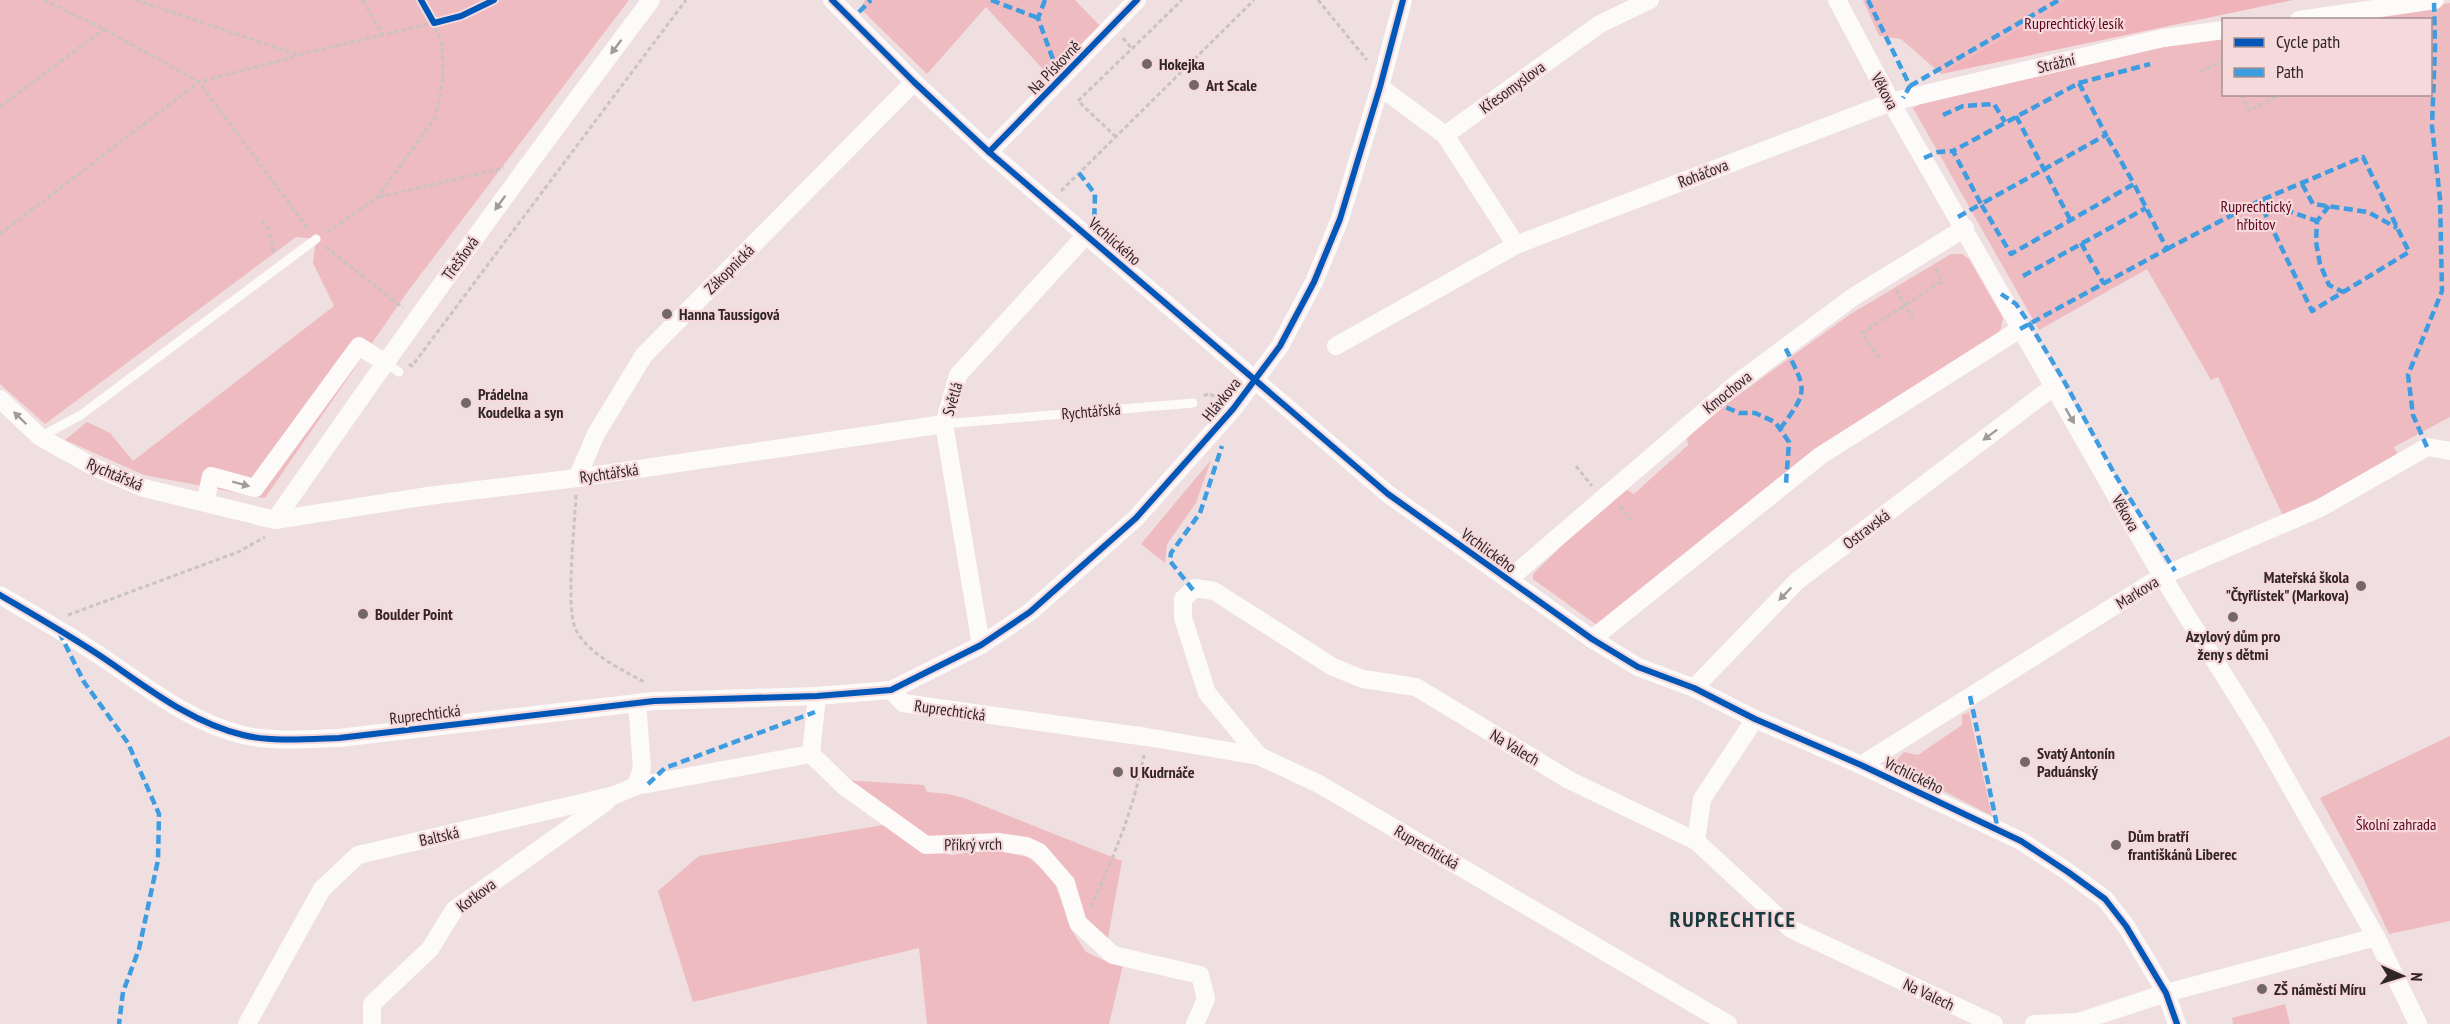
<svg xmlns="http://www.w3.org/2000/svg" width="2450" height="1024" font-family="'PT Sans Narrow',sans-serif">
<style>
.green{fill:#eebbc0}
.forest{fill:#f0b3b9}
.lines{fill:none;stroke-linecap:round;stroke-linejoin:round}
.path{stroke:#c9c3c3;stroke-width:3;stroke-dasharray:4.5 3;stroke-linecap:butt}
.service{stroke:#fdfafa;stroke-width:9}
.minor{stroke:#fdfafa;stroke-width:18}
.quiet{stroke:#3e9ce0;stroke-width:4.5;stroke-dasharray:9 4.5;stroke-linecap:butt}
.cycleway-casing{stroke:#f6d9db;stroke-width:10}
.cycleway{stroke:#0057b8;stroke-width:6}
.oneway{fill:#a19b9b}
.poi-dot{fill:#746768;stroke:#f6d9db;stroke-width:2}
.labels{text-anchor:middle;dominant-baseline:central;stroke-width:4.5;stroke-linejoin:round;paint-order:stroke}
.park-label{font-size:16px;fill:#5d041d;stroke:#f6d9db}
.street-label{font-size:16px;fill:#312627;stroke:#f6d9db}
.poi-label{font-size:16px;font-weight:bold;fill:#312627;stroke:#f6d9db;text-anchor:start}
.district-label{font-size:22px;font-weight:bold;letter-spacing:1.5px;fill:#1a3c41;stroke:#f6d9db}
</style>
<rect width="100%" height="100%" fill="#f0dfe1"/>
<g class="green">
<path d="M0,0H629L408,291L265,498L144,475L65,440L87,422L110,433L133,461L334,306L313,263L316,239L296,237L45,424L0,384Z"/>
<path d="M865,0H1075L1101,27L1052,79L986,7L927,74L861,9Z"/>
<path d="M1863,0H2066L1941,74L1901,39L1879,36Z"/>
<path d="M2450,3V417L2394,447L2399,457L2284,518L2218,377L2211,380L2147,269L2039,330L1913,108L1927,100L2149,49L2223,39L2224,94H2430V20L2355,19Z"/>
<path d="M1951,254H1962L1969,259L2003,318L2000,333L1598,626L1533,579V574L1622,487L1634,494L1688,445L1686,433L1849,315Z"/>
<path d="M1211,460L1196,503L1167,544L1165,563L1141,544Z"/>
<path d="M1969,712L1992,816L1898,767L1895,762L1904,752L1918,755L1962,725V715Z"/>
<path d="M2450,736V921L2389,934L2364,880L2320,798Z"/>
<path d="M844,780L924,785L927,792L948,794L964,798L1122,861L1107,943L1092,930L1043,852L939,841L917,835Z"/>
<path d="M883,825L913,846L952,855L988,849L1028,857L1053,878L1072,931L1086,952L1103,960L1123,965L1109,1024H927L919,948L693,1002L658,891L699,856Z"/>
<path d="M2285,1004L2290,1024H2233L2232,1018Z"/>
</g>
<path class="forest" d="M2066,0H2293L1941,74Z"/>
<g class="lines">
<g class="path">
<path d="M44,0L104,29L199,82L309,230"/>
<path d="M136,0L298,55L461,16L494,0"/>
<path d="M363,0L383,35"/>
<path d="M1318,0L1367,60"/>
<path d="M1123,38L1132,49"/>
<path d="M2200,72L2224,60"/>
<path d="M2241,94L2249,111L2281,94"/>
<path d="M0,107L104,29"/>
<path d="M1116,137L1078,101L1182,0"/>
<path d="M1061,191L1254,0"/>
<path d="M379,197L504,168"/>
<path d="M262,221L269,230L274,254"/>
<path d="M327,232L377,198L435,118L443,81L442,42L421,0"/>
<path d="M0,234L199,82L297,56"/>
<path d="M326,247L403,308"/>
<path d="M1896,290L1913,318"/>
<path d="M1879,358L1862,333L1942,281L1934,266"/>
<path d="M409,364L412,366L686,0"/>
<path d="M1204,396L1209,393L1216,398"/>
<path d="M1576,466L1592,486"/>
<path d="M576,495C575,523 565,609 576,630C589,655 623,670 646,683"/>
<path d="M1620,506L1631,521"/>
<path d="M68,615L238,552L265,537"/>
<path d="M1091,907C1114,855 1133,812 1144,755"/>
</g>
<g class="service">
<path d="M384,362L399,372"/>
<path d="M944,424L1193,403"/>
<path d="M40,437L81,415L316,239"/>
</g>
<g class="minor">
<path d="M832,0L914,82L989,152L1388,494L1592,639L1638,667L1694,688L1755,719L1861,765L2021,841L2068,872L2105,899L2126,926L2166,993L2177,1024"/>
<path d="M1837,0L1891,102L2162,576L2260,733L2376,937L2418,1024"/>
<path d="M2299,20L2435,0"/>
<path d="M1380,87L1445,135L1600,24L1650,0"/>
<path d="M1445,135L1516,245"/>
<path d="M989,152L1137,0"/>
<path d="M1336,346L1516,245L1891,102L2163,38L2224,30"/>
<path d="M0,399L40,437L94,467L144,488L275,520L428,496L577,478L944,424"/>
<path d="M577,478L596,434L644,355L914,82"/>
<path d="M205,503L211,476L255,488L359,346L384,362"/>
<path d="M275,520C397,344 522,171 651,0"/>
<path d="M1508,580L1736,384L1853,297L1965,228"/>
<path d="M0,595C34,615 69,635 102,657C145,686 191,723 243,735C271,742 309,739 339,738L654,701L817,696L891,690L981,645L1030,612L1136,518L1233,409L1280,346L1314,282L1340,219L1380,87L1403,0"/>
<path d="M1592,639L1820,456L2020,329"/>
<path d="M981,645L944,424L958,375L1086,235"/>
<path d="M1694,688L1797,581L2053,387"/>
<path d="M891,690L903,703L1147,737L1259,756L1319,784L1728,1024"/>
<path d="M811,754L845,787L926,845L998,842L1026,846L1039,852L1066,883L1078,923L1113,955L1200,975L1206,999L1195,1024"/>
<path d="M1259,756L1207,693L1183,618V599L1195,588L1214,591L1333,667L1363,679L1416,687L1569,780L1696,841L1791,929L1994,1024"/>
<path d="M1861,765L2162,576L2320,508L2427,447L2450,451"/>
<path d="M636,786L811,754L817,696"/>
<path d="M1696,841L1702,799L1755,719"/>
<path d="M247,1024L322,889L358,855L615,795L636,786L642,768L637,703"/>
<path d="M372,1024V1004L430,949L454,910L606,802"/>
<path d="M2034,1024L2078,1022L2166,993L2376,937"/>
</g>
<g class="quiet">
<path d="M991,0L1038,18"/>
<path d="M1045,0L1038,18L1060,79"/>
<path d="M1868,0L1910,86L1903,98"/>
<path d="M859,12L871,0"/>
<path d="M2079,83L2150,64"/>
<path d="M1910,86L2059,0"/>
<path d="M1943,115L1963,106L1994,104L2005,122"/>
<path d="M2016,116L2071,221"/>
<path d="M1924,158L1938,152L1953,151"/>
<path d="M1079,173L1095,194L1094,229"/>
<path d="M2302,184L2313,204L2368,212L2397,228"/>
<path d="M2259,201L2317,221"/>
<path d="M2329,206L2317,221L2316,242L2320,264L2329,285L2343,292"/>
<path d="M1958,217L1981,204L1953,151L2079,83L2106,135L1981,204L2011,254L2134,184L2106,135"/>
<path d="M2081,243L2104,284"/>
<path d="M2167,249L2259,201L2363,157L2409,252L2312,311L2259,201"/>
<path d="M2023,276L2146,208"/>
<path d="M2001,294L2016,304L2029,323L2063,379L2114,473L2175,571"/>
<path d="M2020,329L2167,249L2134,184"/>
<path d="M1714,402L1739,413H1755L1775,422L1789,442L1786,483"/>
<path d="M1780,429C1810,389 1806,390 1785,347"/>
<path d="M2427,447L2413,415L2408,375L2442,291L2440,199L2432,126L2435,47L2434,0"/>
<path d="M1193,590L1170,561L1171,553L1200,513L1222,446"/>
<path d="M59,632L84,682L128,743L159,814L158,860L139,949L123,992L119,1024"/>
<path d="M1970,696L1998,830"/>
<path d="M648,784L665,768L815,712"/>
</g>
<defs>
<g id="cycleway">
<path d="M421,0L434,23L461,16L494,0"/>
<path d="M832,0L914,82L989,152L1388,494L1592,639L1638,667L1694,688L1755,719L1861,765L2021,841L2068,872L2105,899L2126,926L2166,993L2177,1024"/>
<path d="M989,152L1137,0"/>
<path d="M0,595C34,615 69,635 102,657C145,686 191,723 243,735C271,742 309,739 339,738L654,701L817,696L891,690L981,645L1030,612L1136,518L1233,409L1280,346L1314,282L1340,219L1380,87L1403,0"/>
</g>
</defs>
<use href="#cycleway" class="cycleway-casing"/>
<use href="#cycleway" class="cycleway"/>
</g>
<defs><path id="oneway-solid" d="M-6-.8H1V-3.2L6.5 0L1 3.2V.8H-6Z" transform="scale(1.5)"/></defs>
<g class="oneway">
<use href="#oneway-solid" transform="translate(616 47) rotate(127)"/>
<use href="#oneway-solid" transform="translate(500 203) rotate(126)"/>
<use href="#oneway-solid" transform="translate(2070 416) rotate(60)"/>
<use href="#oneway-solid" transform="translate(20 418) rotate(-136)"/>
<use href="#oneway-solid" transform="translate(1990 435) rotate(143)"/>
<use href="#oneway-solid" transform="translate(241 484) rotate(15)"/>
<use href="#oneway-solid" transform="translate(1785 594) rotate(134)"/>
</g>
<g class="poi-dot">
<circle cx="1147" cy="64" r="6"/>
<circle cx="1194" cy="85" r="6"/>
<circle cx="667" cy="314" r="6"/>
<circle cx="466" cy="403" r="6"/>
<circle cx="2361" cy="586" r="6"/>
<circle cx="363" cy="614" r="6"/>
<circle cx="2233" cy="617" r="6"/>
<circle cx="2025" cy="762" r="6"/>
<circle cx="1118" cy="772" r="6"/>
<circle cx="2116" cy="845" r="6"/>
<circle cx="2262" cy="989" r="6"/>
</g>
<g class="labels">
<g class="park-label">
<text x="2074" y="23">Ruprechtický lesík</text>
<text x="2256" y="206">Ruprechtický<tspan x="2256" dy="18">hřbitov</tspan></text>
<text x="2396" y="824">Školní zahrada</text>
</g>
<g class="street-label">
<text transform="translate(2056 63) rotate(-13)">Strážní</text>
<text transform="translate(1054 67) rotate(-46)">Na Pískovně</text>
<text transform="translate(1512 87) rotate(-36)">Křesomyslova</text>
<text transform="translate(1885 91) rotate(61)">Věkova</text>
<text transform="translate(1703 173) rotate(-21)">Roháčova</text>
<text transform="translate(1115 241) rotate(41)">Vrchlického</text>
<text transform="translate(460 258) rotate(-54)">Třešňová</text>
<text transform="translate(729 269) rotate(-45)">Zákopnická</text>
<text transform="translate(1727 392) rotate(-39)">Kmochova</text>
<text transform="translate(952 399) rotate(-74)">Světlá</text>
<text transform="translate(1221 399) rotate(-51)">Hlávkova</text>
<text transform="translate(1091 411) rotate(-5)">Rychtářská</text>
<text transform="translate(609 473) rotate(-8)">Rychtářská</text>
<text transform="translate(115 474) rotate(23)">Rychtářská</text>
<text transform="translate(2126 513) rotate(60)">Věkova</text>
<text transform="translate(1866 529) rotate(-37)">Ostravská</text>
<text transform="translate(1489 550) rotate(36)">Vrchlického</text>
<text transform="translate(2137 592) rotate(-32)">Markova</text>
<text transform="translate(950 710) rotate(8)">Ruprechtická</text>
<text transform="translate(425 714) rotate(-7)">Ruprechtická</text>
<text transform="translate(1515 747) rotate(31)">Na Valech</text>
<text transform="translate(1914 775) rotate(26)">Vrchlického</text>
<text transform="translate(439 836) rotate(-13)">Baltská</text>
<text transform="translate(973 844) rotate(-1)">Příkrý vrch</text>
<text transform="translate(1427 847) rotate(30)">Ruprechtická</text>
<text transform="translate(476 895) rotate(-37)">Kotkova</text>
<text transform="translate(1929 994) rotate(25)">Na Valech</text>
</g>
<g class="poi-label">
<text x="1159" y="64">Hokejka</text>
<text x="1206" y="85">Art Scale</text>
<text x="679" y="314">Hanna Taussigová</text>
<text x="478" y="394">Prádelna<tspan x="478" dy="18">Koudelka a syn</tspan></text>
<text x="2349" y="577" text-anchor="end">Mateřská škola<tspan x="2349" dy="18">"Čtyřlístek" (Markova)</tspan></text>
<text x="375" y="614">Boulder Point</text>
<text x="2233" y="636" text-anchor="middle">Azylový dům pro<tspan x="2233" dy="18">ženy s dětmi</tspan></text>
<text x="2037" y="753">Svatý Antonín<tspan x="2037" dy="18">Paduánský</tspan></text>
<text x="1130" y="772">U Kudrnáče</text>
<text x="2128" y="836">Dům bratří<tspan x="2128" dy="18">františkánů Liberec</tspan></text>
<text x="2274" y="989">ZŠ náměstí Míru</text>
</g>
<g class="district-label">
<text x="1733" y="919">RUPRECHTICE</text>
</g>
</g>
<rect x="2222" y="18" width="210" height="78" fill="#f6d9db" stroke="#a79193" stroke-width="1.5"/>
<rect x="2234" y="38" width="30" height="9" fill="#0057b8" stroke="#a79193" stroke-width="1.5"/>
<text x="2276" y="48" font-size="18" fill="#312627">Cycle path</text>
<rect x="2234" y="68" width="30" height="9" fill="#3e9ce0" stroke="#a79193" stroke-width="1.5"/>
<text x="2276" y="78" font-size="18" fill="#312627">Path</text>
<g transform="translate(2402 976) rotate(93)" stroke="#f6d9db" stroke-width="4.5" paint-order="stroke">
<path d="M0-4.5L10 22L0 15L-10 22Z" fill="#312627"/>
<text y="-9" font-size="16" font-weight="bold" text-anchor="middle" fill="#312627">N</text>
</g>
</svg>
